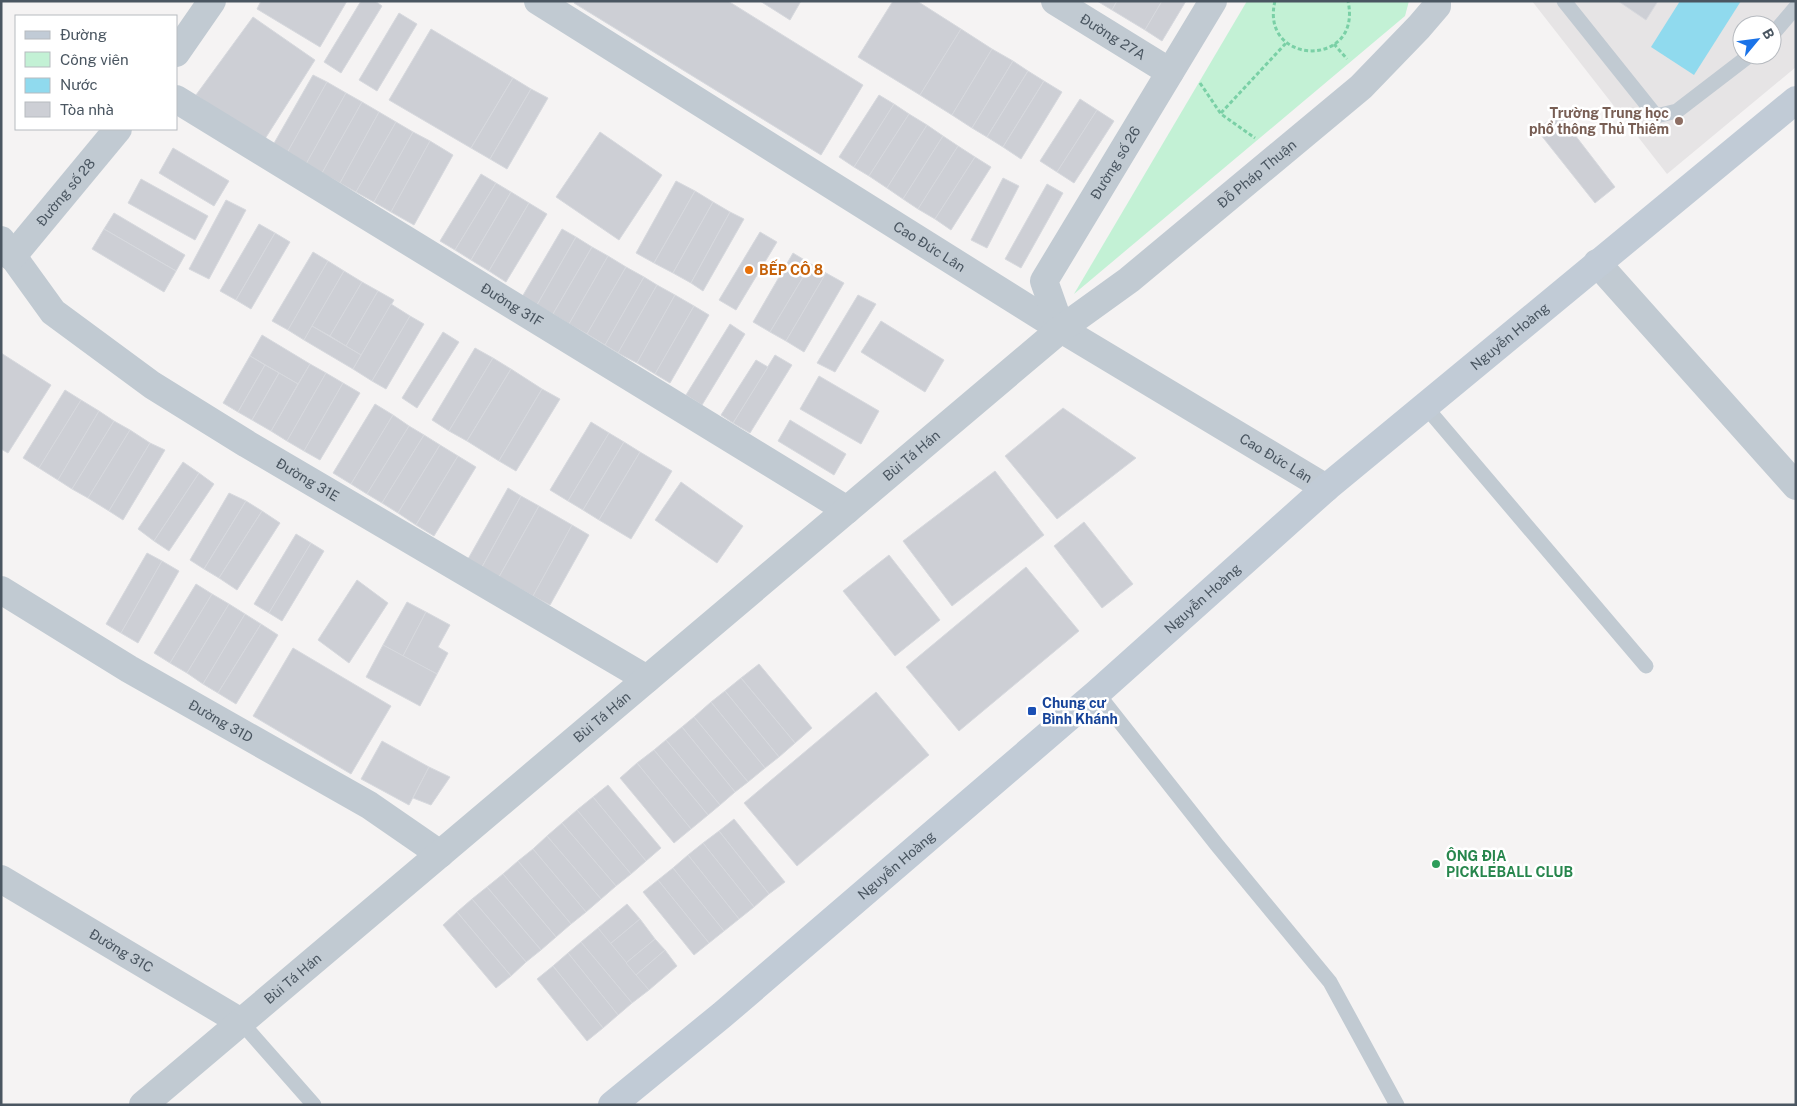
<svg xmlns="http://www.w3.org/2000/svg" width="1797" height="1106" font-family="'Public Sans',sans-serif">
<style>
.education{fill:#e6e4e5;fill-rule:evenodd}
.green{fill:#c3f1d5}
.water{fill:#90daee}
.building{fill:#cdcfd5;stroke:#d7d9de}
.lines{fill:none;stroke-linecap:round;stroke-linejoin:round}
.path{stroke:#7ad0a6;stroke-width:3;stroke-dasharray:4 2.5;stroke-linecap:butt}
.lane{stroke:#c1cad2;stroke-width:15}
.street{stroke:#c1cad2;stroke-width:28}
.secondary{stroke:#c1cbd6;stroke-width:28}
.education-dot{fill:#8d6e63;stroke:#fff;stroke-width:2}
.food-dot{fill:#e8710a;stroke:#fff;stroke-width:2}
.transit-dot{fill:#1a4fb4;stroke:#fff;stroke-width:2}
.leisure-dot{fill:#2e9e5b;stroke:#fff;stroke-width:2}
.labels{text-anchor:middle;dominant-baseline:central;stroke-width:5;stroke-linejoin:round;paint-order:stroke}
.street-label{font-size:14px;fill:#4a5661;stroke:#fff}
.education-label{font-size:14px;font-weight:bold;fill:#785e54;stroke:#fff;text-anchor:end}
.food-label{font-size:14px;font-weight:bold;fill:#c56008;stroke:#fff;text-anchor:start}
.transit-label{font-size:14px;font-weight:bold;fill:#164399;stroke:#fff;text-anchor:start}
.leisure-label{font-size:14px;font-weight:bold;fill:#27864d;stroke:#fff;text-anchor:start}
</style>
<rect width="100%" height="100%" fill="#f5f3f3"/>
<path class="education" d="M1532,1H1796V67L1667,174ZM1742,25H1772V55H1742Z"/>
<path class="green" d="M1247,1H1409L1405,16L1074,294Z"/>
<path class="water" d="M1680,1H1741L1694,75L1651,47Z"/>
<g class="building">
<path d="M261,1H347L320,47L257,9Z"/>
<path d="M361,1H375L382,6L341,73L324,62Z"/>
<path d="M575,1H728L863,85L821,155L574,3Z"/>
<path d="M760,1H801L790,20Z"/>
<path d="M893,1H917L961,29L920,95L858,57Z"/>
<path d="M1097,1H1117L1112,10Z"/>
<path d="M1117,1H1162L1145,30L1112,10Z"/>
<path d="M1162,1H1186L1162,41L1145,30Z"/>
<path d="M1618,1H1658L1646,20Z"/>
<path d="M399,13L417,24L377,91L359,80Z"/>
<path d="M253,17L315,60L263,142L196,95Z"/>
<path d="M431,29L513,78L471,148L389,100Z"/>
<path d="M961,29L992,49L952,115L920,95Z"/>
<path d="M992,49L1013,61L972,128L952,115Z"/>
<path d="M1013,61L1028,71L987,137L972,128Z"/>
<path d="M1028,71L1044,81L1003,147L987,137Z"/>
<path d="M313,75L327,82L287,153L273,145Z"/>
<path d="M513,78L531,89L490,159L471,148Z"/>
<path d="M1044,81L1062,92L1021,159L1003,147Z"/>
<path d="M327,82L346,93L306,164L287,153Z"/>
<path d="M531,89L548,98L507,169L490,159Z"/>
<path d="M346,93L362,102L322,173L306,164Z"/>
<path d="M879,95L894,104L854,167L839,157Z"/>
<path d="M1080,99L1097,110L1057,172L1040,161Z"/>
<path d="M362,102L379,112L340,183L322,173Z"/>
<path d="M894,104L909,114L869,176L854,167Z"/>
<path d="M1097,110L1114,121L1074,183L1057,172Z"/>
<path d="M379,112L396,122L356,192L340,183Z"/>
<path d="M1558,113L1615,187L1595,203L1537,130Z"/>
<path d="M909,114L927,125L887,188L869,176Z"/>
<path d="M396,122L413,132L374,202L356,192Z"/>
<path d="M927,125L943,136L903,199L887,188Z"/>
<path d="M413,132L430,141L391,212L374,202Z"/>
<path d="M600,132L662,175L619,240L556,197Z"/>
<path d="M943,136L958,146L918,209L903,199Z"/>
<path d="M430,141L453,155L414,225L391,212Z"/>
<path d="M958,146L975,157L935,219L918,209Z"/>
<path d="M173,148L229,181L214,206L159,173Z"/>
<path d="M975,157L991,167L951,230L935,219Z"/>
<path d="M481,174L496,183L455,250L440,241Z"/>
<path d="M1003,178L1019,186L987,248L971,240Z"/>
<path d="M141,179L208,216L195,240L128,203Z"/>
<path d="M676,181L695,191L654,263L636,253Z"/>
<path d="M496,183L511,192L471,260L455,250Z"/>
<path d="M1047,184L1063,193L1021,268L1005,259Z"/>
<path d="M695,191L713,202L673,273L654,263Z"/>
<path d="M511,192L529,203L489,271L471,260Z"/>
<path d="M226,200L246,210L209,279L189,269Z"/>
<path d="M713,202L730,212L691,283L673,273Z"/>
<path d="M529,203L547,214L506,282L489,271Z"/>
<path d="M730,212L744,219L703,291L691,283Z"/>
<path d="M114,213L185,255L176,271L104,229Z"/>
<path d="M259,224L275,233L236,300L220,291Z"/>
<path d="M104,229L176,271L164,292L92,249Z"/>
<path d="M562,229L576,237L537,305L522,297Z"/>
<path d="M760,232L777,242L736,310L719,300Z"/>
<path d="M275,233L290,242L251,309L236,300Z"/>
<path d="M576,237L592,247L553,314L537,305Z"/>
<path d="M592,247L608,256L569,324L553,314Z"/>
<path d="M313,252L328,261L288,330L272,321Z"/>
<path d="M793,253L811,264L770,332L753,322Z"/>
<path d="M608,256L626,267L587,334L569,324Z"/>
<path d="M328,261L344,271L304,340L288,330Z"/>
<path d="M811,264L826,273L786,341L770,332Z"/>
<path d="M626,267L644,277L605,345L587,334Z"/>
<path d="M344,271L362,282L330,336L312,326Z"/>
<path d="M826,273L844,283L804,352L786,341Z"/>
<path d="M644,277L657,285L618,353L605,345Z"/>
<path d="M362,282L378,291L346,346L330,336Z"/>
<path d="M657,285L675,295L637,363L618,353Z"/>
<path d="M378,291L394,300L361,355L346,346Z"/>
<path d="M675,295L694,306L655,374L637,363Z"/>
<path d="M858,295L876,304L835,372L817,363Z"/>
<path d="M391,304L410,316L372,381L353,369Z"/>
<path d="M694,306L709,315L670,383L655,374Z"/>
<path d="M410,316L424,324L386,389L372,381Z"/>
<path d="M881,321L944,360L925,392L861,352Z"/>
<path d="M730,324L745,334L702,405L686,395Z"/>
<path d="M312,326L361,355L353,369L304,340Z"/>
<path d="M443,332L459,342L417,408L402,398Z"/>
<path d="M262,335L310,364L298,384L250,356Z"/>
<path d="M475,348L493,358L449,431L432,420Z"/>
<path d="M1,353L51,385L8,453L1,449Z"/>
<path d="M775,355L792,365L750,433L733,423Z"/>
<path d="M250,356L265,365L238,412L223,403Z"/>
<path d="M493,358L511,369L467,441L449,431Z"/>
<path d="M756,360L768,367L733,423L721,415Z"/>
<path d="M310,364L326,373L287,441L271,431Z"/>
<path d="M265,365L279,373L252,420L238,412Z"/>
<path d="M511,369L542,389L499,461L467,441Z"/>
<path d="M279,373L298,384L271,431L252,420Z"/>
<path d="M326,373L343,383L304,451L287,441Z"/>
<path d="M819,376L879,411L861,444L800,409Z"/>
<path d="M343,383L360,393L320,460L304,451Z"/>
<path d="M542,389L560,399L516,471L499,461Z"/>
<path d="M65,390L81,400L39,468L23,458Z"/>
<path d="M81,400L99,411L58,480L39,468Z"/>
<path d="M375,404L393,415L351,484L333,473Z"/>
<path d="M1063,408L1136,458L1057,519L1005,456Z"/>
<path d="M99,411L114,421L72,489L58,480Z"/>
<path d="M393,415L409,426L367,494L351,484Z"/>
<path d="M790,420L846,454L834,475L778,441Z"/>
<path d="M114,421L130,430L88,498L72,489Z"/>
<path d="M591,422L609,433L568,501L550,490Z"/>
<path d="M409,426L424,435L382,503L367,494Z"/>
<path d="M130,430L150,443L109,511L88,498Z"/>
<path d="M609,433L624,442L583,510L568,501Z"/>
<path d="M424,435L440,445L398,513L382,503Z"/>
<path d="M624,442L640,452L599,520L583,510Z"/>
<path d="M150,443L165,450L123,520L109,511Z"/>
<path d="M440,445L458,456L416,525L398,513Z"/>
<path d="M640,452L672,471L631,539L599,520Z"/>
<path d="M458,456L476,467L434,536L416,525Z"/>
<path d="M183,462L199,473L154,541L138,529Z"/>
<path d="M995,471L1044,535L952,606L903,541Z"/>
<path d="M199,473L214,484L169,551L154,541Z"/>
<path d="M681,482L743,526L717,563L655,520Z"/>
<path d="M508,488L521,496L482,567L468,559Z"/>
<path d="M229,493L246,501L204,569L190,560Z"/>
<path d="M521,496L539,506L499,577L482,567Z"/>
<path d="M246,501L262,511L219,578L204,569Z"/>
<path d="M539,506L572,525L533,596L499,577Z"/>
<path d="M262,511L280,523L237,590L219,578Z"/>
<path d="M1084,522L1133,584L1102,608L1054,546Z"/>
<path d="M572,525L589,535L550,605L533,596Z"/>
<path d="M296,534L311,543L269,613L254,604Z"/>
<path d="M311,543L324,551L282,621L269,613Z"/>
<path d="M147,553L162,561L121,633L106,624Z"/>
<path d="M889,555L940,620L895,656L843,591Z"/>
<path d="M162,561L179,571L138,643L121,633Z"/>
<path d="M1026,567L1079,631L959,731L906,667Z"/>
<path d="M357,580L388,603L349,663L318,640Z"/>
<path d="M196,584L212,594L170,663L154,653Z"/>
<path d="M212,594L229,604L187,673L170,663Z"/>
<path d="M407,602L426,612L403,656L383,645Z"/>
<path d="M229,604L245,614L203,684L187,673Z"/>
<path d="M426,612L450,625L438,647L448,653L437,674L403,656Z"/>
<path d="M245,614L261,624L218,693L203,684Z"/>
<path d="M261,624L278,635L236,704L218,693Z"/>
<path d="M383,645L437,674L420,706L366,677Z"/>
<path d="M293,648L391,706L351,774L253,716Z"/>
<path d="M759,664L812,728L795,743L741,678Z"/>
<path d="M741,678L795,743L779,757L725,691Z"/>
<path d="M725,691L779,757L765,768L711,702Z"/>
<path d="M876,692L929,755L797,866L744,803Z"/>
<path d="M711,702L765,768L748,782L694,717Z"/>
<path d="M694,717L748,782L735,792L682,727Z"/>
<path d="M682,727L735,792L720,805L666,740Z"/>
<path d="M666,740L720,805L708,815L654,750Z"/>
<path d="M382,741L429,767L409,805L361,779Z"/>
<path d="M654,750L708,815L691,829L637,763Z"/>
<path d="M637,763L691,829L674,843L620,778Z"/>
<path d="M429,767L450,777L431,805L413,798Z"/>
<path d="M608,785L661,848L646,861L593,797Z"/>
<path d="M593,797L646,861L631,874L577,810Z"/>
<path d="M577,810L631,874L616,886L562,823Z"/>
<path d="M734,819L785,882L769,894L719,831Z"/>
<path d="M562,823L616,886L601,899L547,836Z"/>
<path d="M719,831L769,894L754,907L703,843Z"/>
<path d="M547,836L601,899L586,912L533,849Z"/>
<path d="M703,843L754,907L739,919L688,855Z"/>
<path d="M533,849L586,912L571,924L518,861Z"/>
<path d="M688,855L739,919L724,931L673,868Z"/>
<path d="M518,861L571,924L556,937L503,874Z"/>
<path d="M673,868L724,931L709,943L658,880Z"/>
<path d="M503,874L556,937L541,950L487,887Z"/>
<path d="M658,880L709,943L694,955L643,892Z"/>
<path d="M487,887L541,950L526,962L472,899Z"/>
<path d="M472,899L526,962L511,976L457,912Z"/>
<path d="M627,904L640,919L610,944L598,928Z"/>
<path d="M457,912L511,976L496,988L443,925Z"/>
<path d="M640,919L655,939L626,963L610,944Z"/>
<path d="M598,928L649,990L632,1003L581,942Z"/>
<path d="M655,939L665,950L636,975L626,963Z"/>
<path d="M581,942L632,1003L618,1015L568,953Z"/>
<path d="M665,950L677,966L649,990L636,975Z"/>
<path d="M568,953L618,1015L603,1028L553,966Z"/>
<path d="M553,966L603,1028L587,1041L537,979Z"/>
</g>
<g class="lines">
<g class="path">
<path d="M1275,1C1259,66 1363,69 1348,1"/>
<path d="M1334,44L1347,59"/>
<path d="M1200,83L1221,114L1255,138"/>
<path d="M1221,113L1287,42"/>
</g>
<g class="lane">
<path d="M1564,1L1656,116L1677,111L1750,55"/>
<path d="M1772,35L1796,7"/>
<path d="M1425,406L1646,666"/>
<path d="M1097,693L1217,845L1330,982L1397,1105"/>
<path d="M241,1022L314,1105"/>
</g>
<g class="street">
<path id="s1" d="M538,1L1061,329L1326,488"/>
<path id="s2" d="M1055,1L1170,72"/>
<path d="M176,53L212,1"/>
<path id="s3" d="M176,99L847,510"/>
<path id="s4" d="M1,240L53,312L152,385L247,444L647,679"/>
<path id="s5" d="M12,257L118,129"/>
<path d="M1597,263L1796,486"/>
<path id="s6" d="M1061,329L1044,281L1213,1"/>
<path id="s7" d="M1,590L129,669L369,805L440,854"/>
<path id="s8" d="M1,879L241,1022"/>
<path id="s9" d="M143,1105L1061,329L1129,280L1361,87L1419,27L1437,6V1"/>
</g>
<path class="secondary" id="s10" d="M612,1105L722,1015L1097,693L1326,488L1796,100"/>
</g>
<circle class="education-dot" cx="1679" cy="121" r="5"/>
<circle class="food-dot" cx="749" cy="270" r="5"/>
<rect class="transit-dot" x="1027" y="706" width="10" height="10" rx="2.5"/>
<circle class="leisure-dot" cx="1436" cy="864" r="5"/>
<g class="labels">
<g class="street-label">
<text stroke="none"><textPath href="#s2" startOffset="68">Đường 27A</textPath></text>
<text stroke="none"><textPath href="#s6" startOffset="189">Đường số 26</textPath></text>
<text stroke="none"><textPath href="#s9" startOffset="1452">Đỗ Pháp Thuận</textPath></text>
<text stroke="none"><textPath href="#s5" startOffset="84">Đường số 28</textPath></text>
<text stroke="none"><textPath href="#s1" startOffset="462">Cao Đức Lân</textPath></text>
<text stroke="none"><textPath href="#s3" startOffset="394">Đường 31F</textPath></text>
<text stroke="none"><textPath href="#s10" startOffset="1182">Nguyễn Hoàng</textPath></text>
<text stroke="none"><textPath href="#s9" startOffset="1006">Bùi Tá Hán</textPath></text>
<text stroke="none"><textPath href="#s1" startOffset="868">Cao Đức Lân</textPath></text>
<text stroke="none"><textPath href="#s4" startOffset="394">Đường 31E</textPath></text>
<text stroke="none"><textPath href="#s10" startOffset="778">Nguyễn Hoàng</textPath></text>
<text stroke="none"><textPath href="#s9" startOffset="601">Bùi Tá Hán</textPath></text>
<text stroke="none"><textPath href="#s7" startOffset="256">Đường 31D</textPath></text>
<text stroke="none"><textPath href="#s10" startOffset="372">Nguyễn Hoàng</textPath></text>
<text stroke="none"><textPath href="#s8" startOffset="140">Đường 31C</textPath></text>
<text stroke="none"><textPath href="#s9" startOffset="196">Bùi Tá Hán</textPath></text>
</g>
<g class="education-label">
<text x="1669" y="113">Trường Trung học<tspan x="1669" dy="16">phổ thông Thủ Thiêm</tspan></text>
</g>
<g class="food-label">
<text x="759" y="270">BẾP CÔ 8</text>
</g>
<g class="transit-label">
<text x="1042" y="703">Chung cư<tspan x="1042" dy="16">Bình Khánh</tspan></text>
</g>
<g class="leisure-label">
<text x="1446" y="856">ÔNG ĐỊA<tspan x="1446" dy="16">PICKLEBALL CLUB</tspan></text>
</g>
</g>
<rect width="1797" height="1106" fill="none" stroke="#4a5661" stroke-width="5"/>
<rect x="15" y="15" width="162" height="115" fill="#ffffff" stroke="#b7bbc0"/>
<rect x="25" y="31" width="25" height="8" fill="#c1cbd6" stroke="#b7bbc0"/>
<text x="60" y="40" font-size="15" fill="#4a5661">Đường</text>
<rect x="25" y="52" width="25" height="15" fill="#c3f1d5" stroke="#b7bbc0"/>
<text x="60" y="65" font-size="15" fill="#4a5661">Công viên</text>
<rect x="25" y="78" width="25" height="15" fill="#90daee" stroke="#b7bbc0"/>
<text x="60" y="90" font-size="15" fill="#4a5661">Nước</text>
<rect x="25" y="102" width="25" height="15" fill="#cdcfd5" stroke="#b7bbc0"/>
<text x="60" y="115" font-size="15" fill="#4a5661">Tòa nhà</text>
<g transform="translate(1757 40) rotate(61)"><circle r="24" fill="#ffffff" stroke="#b7bbc0"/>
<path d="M0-4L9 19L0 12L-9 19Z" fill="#1a73e8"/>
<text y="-8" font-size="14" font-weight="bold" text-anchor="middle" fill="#4a5661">B</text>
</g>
</svg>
